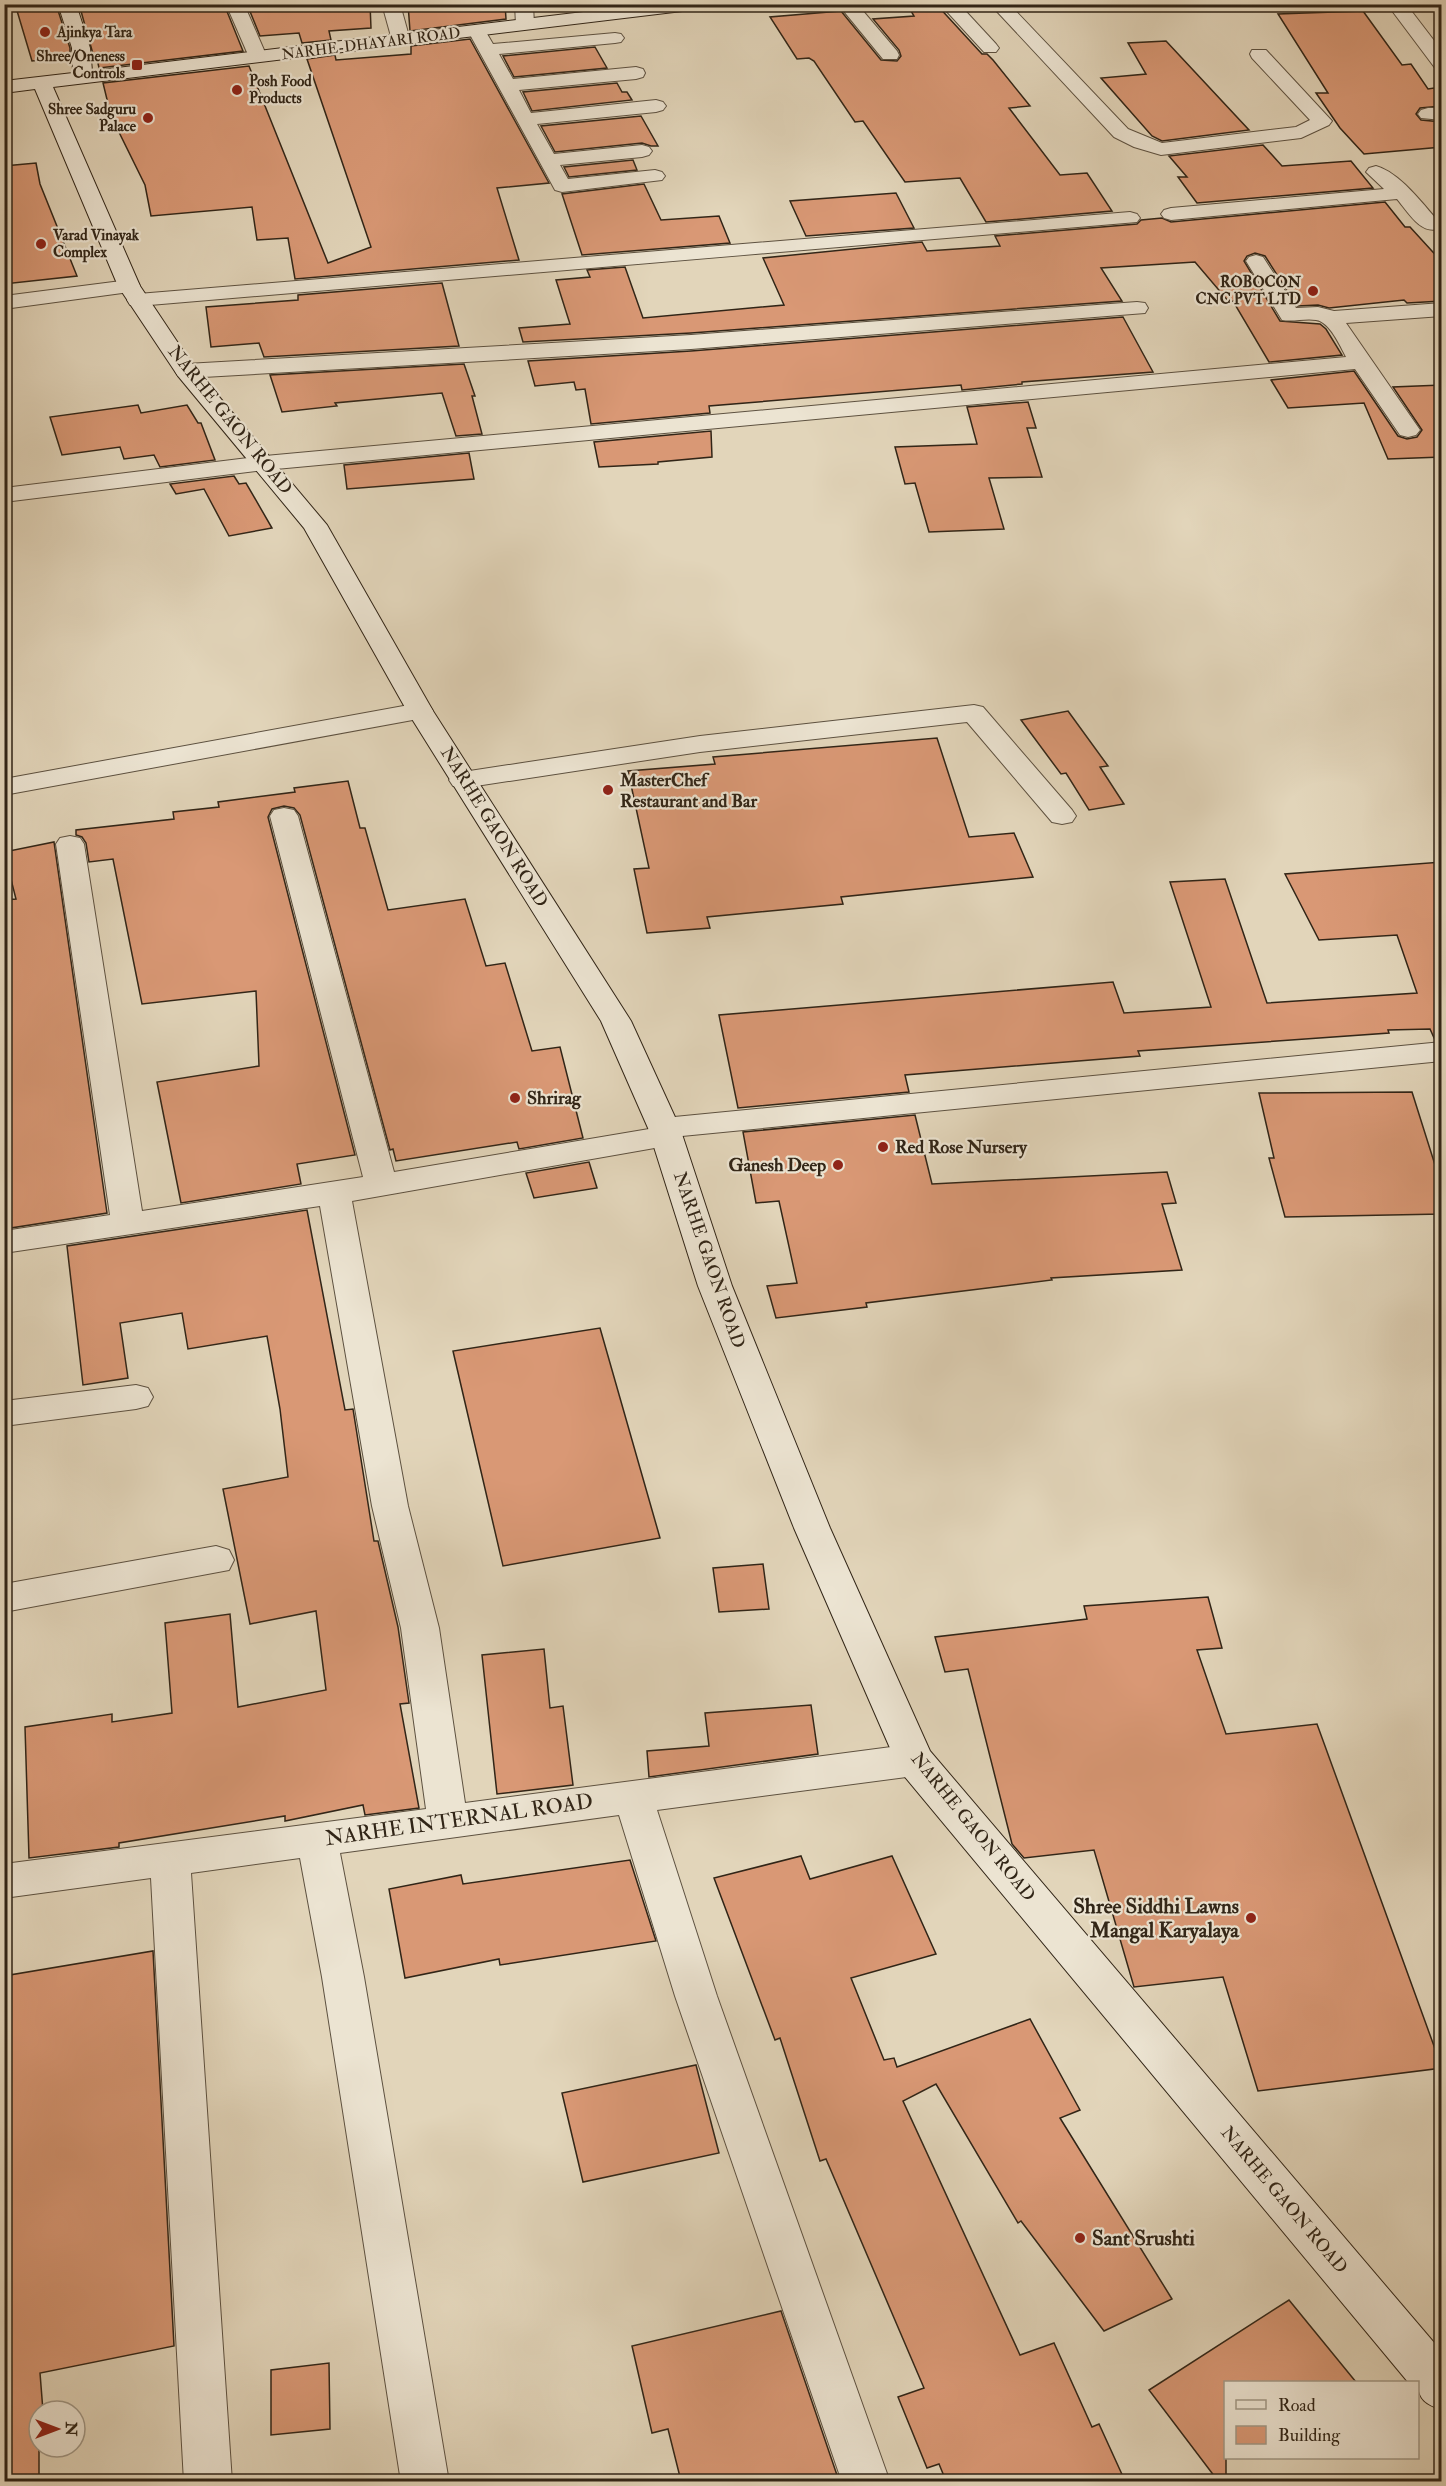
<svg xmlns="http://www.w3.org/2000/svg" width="1446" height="2486" font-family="'IM FELL Double Pica',serif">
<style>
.building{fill:#d99875;stroke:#312517;stroke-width:1.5}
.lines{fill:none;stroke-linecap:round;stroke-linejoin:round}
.street-casing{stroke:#5d5140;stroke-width:2}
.secondary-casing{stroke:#312517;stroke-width:2}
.street{fill:#ece4d2;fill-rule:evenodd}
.secondary{fill:#ece4d2;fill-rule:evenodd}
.poi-dot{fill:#8f2418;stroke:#ece4d2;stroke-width:2}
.labels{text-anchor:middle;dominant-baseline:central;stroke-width:4.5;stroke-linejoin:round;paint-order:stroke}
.far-poi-label{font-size:15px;font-weight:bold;fill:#312517;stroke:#ece4d2;text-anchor:start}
.far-street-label{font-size:15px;fill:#312517;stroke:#ece4d2}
.street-label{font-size:18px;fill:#312517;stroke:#ece4d2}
.poi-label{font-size:18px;font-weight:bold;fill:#312517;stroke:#ece4d2;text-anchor:start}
.near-street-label{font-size:21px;fill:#312517;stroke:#ece4d2}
.near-poi-label{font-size:21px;font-weight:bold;fill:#312517;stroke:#ece4d2;text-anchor:end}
</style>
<rect width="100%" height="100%" fill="#e2d5ba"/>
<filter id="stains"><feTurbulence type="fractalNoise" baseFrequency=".00333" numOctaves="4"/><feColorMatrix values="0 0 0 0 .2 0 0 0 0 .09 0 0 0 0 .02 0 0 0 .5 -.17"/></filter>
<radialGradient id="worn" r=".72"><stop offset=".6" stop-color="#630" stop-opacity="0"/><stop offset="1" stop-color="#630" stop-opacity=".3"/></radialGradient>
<g class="building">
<path d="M15,4H56L70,48V57L32,61Z"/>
<path d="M79,4H224L243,51L99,68L96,54H93Z"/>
<path d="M247,4H370L371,28L329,31L331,40L302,43L299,33L260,36Z"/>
<path d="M408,4H505L506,19L410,31Z"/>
<path d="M907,4H936L982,54H987L993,60L1030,106L1009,108L1060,175L1087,173L1112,211L986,222L960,178L905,182L863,121L855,122L814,61L809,58L797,59L770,17L841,11L881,60L897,61L901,56L899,50L873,19L914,16Z"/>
<path d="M1363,11L1402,65L1411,64L1428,89L1434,88L1442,98V106L1420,108L1416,114L1421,120L1442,122V147L1364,154L1340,128L1316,93H1328L1278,14Z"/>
<path d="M470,39L549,183L497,188L519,260L295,279L288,238L257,240L252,207L151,216L145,185L111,116L103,83L249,66L328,263L371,247L307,59L335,55L336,60L411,54V46Z"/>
<path d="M1166,41L1249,130L1162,141L1152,136L1101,78L1146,74L1128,43Z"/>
<path d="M595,47L607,68L514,77L503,56Z"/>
<path d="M617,83L622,92H627L632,100L532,111L523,92Z"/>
<path d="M641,116L658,146H651L642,143L555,152L541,126Z"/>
<path d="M1263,145L1282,166L1351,161L1373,188L1197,203L1178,177H1187L1169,156Z"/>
<path d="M633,160L637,170L569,177L564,167Z"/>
<path d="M36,163L40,184L77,276L4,284V166Z"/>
<path d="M644,184L661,220L719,216L730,243L582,255L562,194Z"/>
<path d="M896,193L914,228L806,236L790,201Z"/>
<path d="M1385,202L1405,227H1410L1442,262V301L1407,303L1404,300L1329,308L1318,305L1297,306L1265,256L1255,253L1247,256L1244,261L1280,321L1320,324L1326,329L1342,355L1269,362L1233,301L1229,302L1195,262L1101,268L1122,301L691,333L523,342L519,328L570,324L556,280L590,277L587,270L625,267L643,318L784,305L763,258L922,242L927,251L1000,246L995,236L1137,224L1141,220L1162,218L1171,222Z"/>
<path d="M442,283L459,346L264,357L259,343L211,347L206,307L298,300V295Z"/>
<path d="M1123,317L1153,372L1022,382V384L962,390L961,385L709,406L710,413L591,424L585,389L576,390L574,382L535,386L528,361L691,351Z"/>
<path d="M464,364L475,396H472L482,434L456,436L442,393L335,403L337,406L282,412L270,375Z"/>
<path d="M1354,371L1398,436L1407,439L1417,437L1422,430L1393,387L1442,385V457L1388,459L1364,403L1288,408L1271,380Z"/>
<path d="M1028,402L1036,428H1027L1042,477L989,478L1004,529L929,532L915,483L905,484L895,447L977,444L967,407Z"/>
<path d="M138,405L141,413L187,405L198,423H201L215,460L160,467L154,455L124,459L120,447L62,455L50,417Z"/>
<path d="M711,431L712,457L658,462V464L599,467L594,442Z"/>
<path d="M469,453L474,479L347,489L344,465Z"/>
<path d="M234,476L239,484L246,483L272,528L229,536L204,489L176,494L170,484Z"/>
<path d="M1068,711L1108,766L1100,767L1124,804L1089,810L1066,773L1061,774L1021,720Z"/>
<path d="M937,738L969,837L1014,833L1033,877L841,897L843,904L707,917L710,928L647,933L634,869L649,868L628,771L715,764L713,757Z"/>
<path d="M348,781L360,828H365L388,910L465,899L486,966L505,963L532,1051L560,1047L583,1138L519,1149L517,1142L396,1161L393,1149L390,1150L300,815L294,808L284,806L272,809L268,817L355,1155L297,1164L301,1184L181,1203L157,1082L259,1066L256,991L142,1004L113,859L89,862L86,843L82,837L76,835V830L174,819L173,812L219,807L218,802L295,792L294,788Z"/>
<path d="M54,842L107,1213L4,1229V900L16,899L4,852Z"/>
<path d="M1442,862V1040H1435L1430,1029L1388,1030L1389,1033L1138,1051L1140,1056L905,1075L909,1092L738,1108L719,1015L1113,982L1124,1013L1211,1007L1170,882L1225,879L1267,1003L1417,993L1397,935L1319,940L1285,874Z"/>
<path d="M1412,1092L1442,1187V1214L1285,1217L1269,1158H1274L1259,1093Z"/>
<path d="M915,1115L932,1184L1167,1172L1176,1203L1162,1204L1182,1270L1051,1278L1052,1280L866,1303L867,1307L776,1318L767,1286L797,1283L779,1201L756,1203L743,1132Z"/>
<path d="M589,1162L597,1188L534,1198L526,1173Z"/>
<path d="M307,1210L345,1410L353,1409L374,1541H378L398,1627L409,1703L400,1704L419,1808L365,1815L363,1805L285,1821V1816L119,1843V1847L29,1858L25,1727L112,1714V1722L172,1713L165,1623L230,1614L238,1707L326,1690L316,1611L250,1624L223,1489L288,1477L280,1409L267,1336L188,1349L182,1313L120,1323L128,1378L83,1385L67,1246Z"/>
<path d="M600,1328L660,1538L503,1566L453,1351Z"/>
<path d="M763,1564L769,1609L719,1612L713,1568Z"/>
<path d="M1208,1597L1222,1648L1197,1650L1226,1734L1317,1724L1442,2068L1258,2091L1223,1977L1134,1987L1094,1850L1024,1858L1012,1844L968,1669L945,1672L935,1637L1087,1619L1084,1606Z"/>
<path d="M544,1649L550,1708L563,1706L573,1785L497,1794L482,1655Z"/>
<path d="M811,1705L818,1754L649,1777L647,1751L709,1746L705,1713Z"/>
<path d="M801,1856L810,1879L892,1856L936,1954L851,1978L884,2060L894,2058L897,2067L1030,2019L1080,2110L1060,2118L1172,2299L1104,2331L1021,2221L1018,2223L936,2084L903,2101L1020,2355L1054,2343L1092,2427L1099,2424L1125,2481H946L939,2464L927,2468L898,2397L924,2388L826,2159L820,2161L780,2038L775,2040L714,1878Z"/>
<path d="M630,1860L656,1941L500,1965L499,1959L405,1978L389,1889L461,1875L463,1884Z"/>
<path d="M153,1951L174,2346L40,2373L43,2411H39V2481H4V1976Z"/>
<path d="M696,2065L719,2153L583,2182L562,2093Z"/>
<path d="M1289,2300L1356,2382H1226V2481H1218L1149,2390Z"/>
<path d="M781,2311L839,2481H681L668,2429L652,2433L632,2346Z"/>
<path d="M329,2363L330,2429L271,2435V2370Z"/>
</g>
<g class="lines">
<defs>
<g id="street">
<path d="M226,4H244L267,57L265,61H251L249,57Z"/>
<path d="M382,4H400L410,40L407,44H395L392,40Z"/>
<path d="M515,4H533L534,25L531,29H519L516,25Z"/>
<path d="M838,4H857L897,51L899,55L897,59H883Z"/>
<path d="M940,4H959L996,44L999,48L996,52H984Z"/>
<path d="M990,4H1009L1128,129L1162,143L1296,127L1310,120L1252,58L1250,54L1252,50H1266L1332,121L1329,125L1301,138L1161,155L1134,147L1114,137Z"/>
<path d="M1387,4H1406L1442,51V69L1435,68Z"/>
<path d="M477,26L483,27L493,44L615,33L621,34L624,38L621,42L615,43L499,54L513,79L636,67L643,69L645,73L643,77L636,79L519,90L531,113L656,100L663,102L666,106L663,110L656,112L537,124L554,154L642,145L649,147L652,151L649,155L642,157L560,165L568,179L655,170L662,172L665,176L662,180L562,192L555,190L468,31L471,27Z"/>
<path d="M1428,108H1442V120L1421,118L1418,114L1421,110Z"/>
<path d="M1376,166C1399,172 1423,204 1438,221L1441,225L1438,229C1420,234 1408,212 1397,199L1171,220L1164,218L1161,214L1164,210L1171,208L1384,189L1366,172L1369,168Z"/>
<path d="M1130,212L1137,214L1140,218L1137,222L138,306L130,305L127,300L130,295L138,294Z"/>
<path d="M1256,255L1263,257L1296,308L1318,307L1334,311L1442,303V316L1346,323L1420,430L1416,435L1408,437L1400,435L1355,369L265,470L4,502V488L265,456L1346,357C1340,346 1330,322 1316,320C1305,318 1294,322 1282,320L1246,261L1249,257Z"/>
<path d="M129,280L137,281L140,286L137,291L4,309V296Z"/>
<path d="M1137,302L1145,303L1148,308L1145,313L691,349L186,378L178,376L175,371L178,366L186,364L691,335Z"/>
<path d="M420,703L429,705L433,711L429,717L4,795V779Z"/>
<path d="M974,705L983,707L1072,810L1076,816L1072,822L1062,824L1052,822L967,722L700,752L463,788L453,786L449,780L453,774L463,772L700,736Z"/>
<path d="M284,808L294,810L298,816L394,1172L649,1129L653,1121L664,1118L1442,1042V1061L682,1136L677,1143L666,1146L352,1201L408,1506L439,1628L465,1803L914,1744L928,1749L934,1760L928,1771L914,1776L657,1810L717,1996L890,2482H842L675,1996L619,1815L340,1853L364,1977L449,2482H401L322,1977L300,1858L191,1873L232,2482H184L151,1878L4,1898V1864L426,1809L401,1628L372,1506L320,1206L4,1253V1231L110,1215L56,844L60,838L70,836L80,838L84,844L142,1211L363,1177L270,816L274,810Z"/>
<path d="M136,1385L148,1388L153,1397L148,1406L136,1409L4,1426V1401Z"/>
<path d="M216,1546L229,1550L234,1560L229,1570L4,1612V1584Z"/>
</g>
<path id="secondary" d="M58,4H76L90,48L92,71L650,4H708L699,9L53,87L140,286L194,367L327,525L433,711L631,1021L680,1128L732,1286L830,1528L930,1751L1442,2352V2410C1426,2404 1418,2400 1418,2382H1408L900,1771L794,1528L698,1286L648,1128L601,1021L407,711L304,528L178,376L118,286L35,89L4,93V81L73,73L72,48Z"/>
</defs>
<use href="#street" class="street-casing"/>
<use href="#secondary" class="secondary-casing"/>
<use href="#street" class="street"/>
<use href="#secondary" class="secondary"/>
</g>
<g class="poi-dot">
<circle cx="45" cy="32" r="6"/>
<rect x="131" y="59" width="12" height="12" rx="3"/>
<circle cx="237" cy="90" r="6"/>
<circle cx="148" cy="118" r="6"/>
<circle cx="41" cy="244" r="6"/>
<circle cx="1313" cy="291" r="6"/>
<circle cx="608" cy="790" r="6"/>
<circle cx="515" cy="1098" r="6"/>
<circle cx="883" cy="1147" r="6"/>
<circle cx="838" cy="1165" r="6"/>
<circle cx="1251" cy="1918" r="6"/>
<circle cx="1080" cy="2238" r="6"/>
</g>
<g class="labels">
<g class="far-poi-label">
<text x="57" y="32">Ajinkya Tara</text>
<text x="125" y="56" text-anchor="end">Shree/Oneness<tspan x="125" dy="17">Controls</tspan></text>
<text x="249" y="81">Posh Food<tspan x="249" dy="17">Products</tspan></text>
<text x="136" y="109" text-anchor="end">Shree Sadguru<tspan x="136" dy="17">Palace</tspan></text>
<text x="53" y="235">Varad Vinayak<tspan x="53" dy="17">Complex</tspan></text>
<text x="1301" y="282" text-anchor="end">ROBOCON<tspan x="1301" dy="17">CNC PVT LTD</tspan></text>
</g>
<g class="far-street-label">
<text transform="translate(371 44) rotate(-7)">NARHE-DHAYARI ROAD</text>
</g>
<g class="street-label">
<text transform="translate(230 420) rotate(51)">NARHE GAON ROAD</text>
<text transform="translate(494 827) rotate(58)">NARHE GAON ROAD</text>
<text transform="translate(709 1260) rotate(71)">NARHE GAON ROAD</text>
<text transform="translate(973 1827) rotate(51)">NARHE GAON ROAD</text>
<text transform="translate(1284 2200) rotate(50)">NARHE GAON ROAD</text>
</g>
<g class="poi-label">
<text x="620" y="780">MasterChef<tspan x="620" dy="21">Restaurant and Bar</tspan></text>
<text x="527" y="1098">Shrirag</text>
<text x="895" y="1147">Red Rose Nursery</text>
<text x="826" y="1165" text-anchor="end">Ganesh Deep</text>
</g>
<g class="near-street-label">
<text transform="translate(459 1820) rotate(-8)">NARHE INTERNAL ROAD</text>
</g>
<g class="near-poi-label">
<text x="1239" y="1906">Shree Siddhi Lawns<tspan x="1239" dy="24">Mangal Karyalaya</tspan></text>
<text x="1092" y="2238" text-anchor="start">Sant Srushti</text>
</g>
</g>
<rect width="1446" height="2486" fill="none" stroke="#e2d5ba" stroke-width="24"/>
<rect x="6" y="6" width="1434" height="2474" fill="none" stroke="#312517" stroke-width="3"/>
<rect x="12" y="12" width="1422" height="2462" fill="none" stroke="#312517" stroke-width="1.5"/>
<rect x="1224" y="2381" width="195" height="78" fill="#ece4d2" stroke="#a19887" stroke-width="1.5"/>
<rect x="1236" y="2400" width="30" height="9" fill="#ece4d2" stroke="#a19887" stroke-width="1.5"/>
<text x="1278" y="2411" font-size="18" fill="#312517">Road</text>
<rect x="1236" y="2426" width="30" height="18" fill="#d99875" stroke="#a19887" stroke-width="1.5"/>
<text x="1278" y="2441" font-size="18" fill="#312517">Building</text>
<g transform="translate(57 2429) rotate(90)"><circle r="28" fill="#ece4d2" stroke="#a19887" stroke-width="1.5"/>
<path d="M0-4.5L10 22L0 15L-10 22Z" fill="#8f2418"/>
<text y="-9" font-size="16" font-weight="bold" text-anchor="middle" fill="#312517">N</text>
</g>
<rect width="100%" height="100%" filter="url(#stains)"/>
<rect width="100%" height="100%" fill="url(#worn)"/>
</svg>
